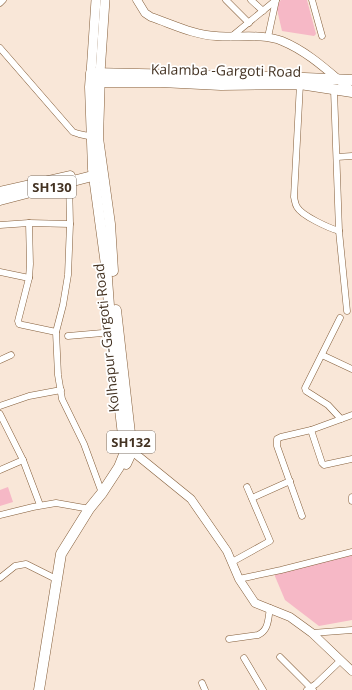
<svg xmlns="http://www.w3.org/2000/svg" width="352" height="690" font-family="'Open Sans',sans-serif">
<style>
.park{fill:#f6b8c6}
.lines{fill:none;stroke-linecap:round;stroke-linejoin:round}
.minor-casing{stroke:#845e3a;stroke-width:7}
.tertiary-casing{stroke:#845e3a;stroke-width:9}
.secondary-casing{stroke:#845e3a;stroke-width:10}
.primary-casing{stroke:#845e3a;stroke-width:11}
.minor{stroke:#fff;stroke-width:6}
.tertiary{stroke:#fff;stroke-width:8}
.secondary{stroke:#fff;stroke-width:9}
.primary{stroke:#fff;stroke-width:10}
.labels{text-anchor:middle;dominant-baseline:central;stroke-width:3.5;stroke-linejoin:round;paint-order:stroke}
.shield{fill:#fff;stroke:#7c7065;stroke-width:1}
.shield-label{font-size:13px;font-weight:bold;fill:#443323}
.street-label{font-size:14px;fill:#443323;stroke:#fff}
</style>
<rect width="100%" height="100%" fill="#f9e7d8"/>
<g class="park">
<path d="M281,0H307L316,34L314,36L282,31L276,5Z"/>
<path d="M8,487L13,502L0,506V490Z"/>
<path d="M352,554V620L319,626L285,600L274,574Z"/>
</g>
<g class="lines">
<defs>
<g id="minor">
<path d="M226,0L249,23"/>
<path d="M251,0L263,11"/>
<path d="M312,0L322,36"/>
<path d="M0,3L3,0"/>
<path d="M231,37L276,0"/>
<path d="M268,37L276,0"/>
<path d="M0,48L73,132L79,134L93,137"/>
<path d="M300,84L294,197C295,201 295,204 297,207C302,216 329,228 339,231"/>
<path d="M334,90L339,231L347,311"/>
<path d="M337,157L352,156"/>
<path d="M29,223L30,264L29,278L18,321L19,324L23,325L56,332"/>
<path d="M70,224L68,275L63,305L56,332L58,375L62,399L84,444L102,493"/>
<path d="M0,225L29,223L70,224L69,180"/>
<path d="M0,272L29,278"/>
<path d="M340,318L305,388L306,391L328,405L341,419"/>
<path d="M68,336L114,332"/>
<path d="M322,355L352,369"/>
<path d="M0,360L11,355"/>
<path d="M0,406L29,396L61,390"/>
<path d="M0,414L23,460L40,505"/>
<path d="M311,430L322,463L324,465L352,459"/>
<path d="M0,470L23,460"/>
<path d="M352,497V501"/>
<path d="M252,498L290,481"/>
<path d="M0,515L33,507L56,503L90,509"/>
<path d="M302,516L277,446V439L281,437L311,430L352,415"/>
<path d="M232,562L270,541L247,487"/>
<path d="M0,578L15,566L26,564L58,580"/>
<path d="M239,579L281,570L352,552"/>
<path d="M312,633L352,630"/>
<path d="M229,639L258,635C269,630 268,619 270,608"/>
<path d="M280,657L313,690"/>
<path d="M244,658L263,690"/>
<path d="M202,683L205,690"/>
<path d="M307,690L316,684L341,660"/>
</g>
<g id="tertiary">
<path d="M137,0L145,13L151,17C172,24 194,35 216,36C237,38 262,33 282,41C309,52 330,73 352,91"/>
<path d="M127,447L191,499L227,551L239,579L255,603L290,617L312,633L352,671"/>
</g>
<g id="secondary">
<path d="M91,73L96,0"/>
<path d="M100,73L105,0"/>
</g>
<g id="primary">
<path d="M100,73L98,138L110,224L113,271"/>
<path d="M92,82H161L221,85L300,84L352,92"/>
<path d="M0,192L70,176"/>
<path d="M0,200L100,174"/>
<path d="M116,310L132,451L126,464"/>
<path d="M39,690L61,554L89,509L102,493L119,467L125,452L111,333L106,265L93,169L90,87L91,73L281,77L352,80"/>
</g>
</defs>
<use href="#minor" class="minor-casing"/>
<use href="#tertiary" class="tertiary-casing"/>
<use href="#secondary" class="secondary-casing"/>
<use href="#primary" class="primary-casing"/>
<use href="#minor" class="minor"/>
<use href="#tertiary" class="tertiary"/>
<use href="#secondary" class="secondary"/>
<use href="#primary" class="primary"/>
</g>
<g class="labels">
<g class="shield">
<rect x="28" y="176" width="48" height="22" rx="3"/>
<rect x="107" y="431" width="48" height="22" rx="3"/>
</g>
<g class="shield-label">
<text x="52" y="187">SH130</text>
<text x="131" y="442">SH132</text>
</g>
<g class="street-label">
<text transform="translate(226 70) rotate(1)">Kalamba -Gargoti Road</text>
<text transform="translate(106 338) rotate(-96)">Kolhapur-Gargoti Road</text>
</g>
</g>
</svg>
